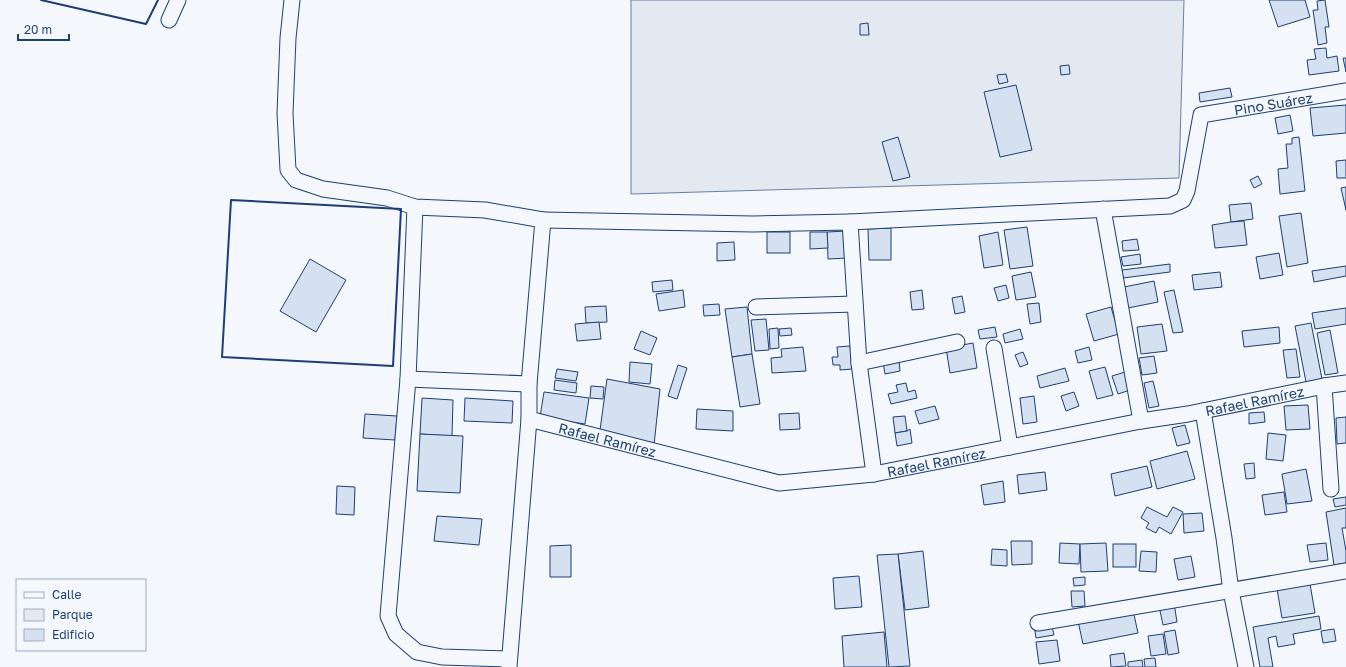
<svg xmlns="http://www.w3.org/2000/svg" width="1346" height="667" font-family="'Golos Text',sans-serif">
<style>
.green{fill:#e3e9f0;stroke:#687fa3}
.building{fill:#d5e0f0;stroke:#1d3f73}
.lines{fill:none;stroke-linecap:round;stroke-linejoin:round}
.minor-casing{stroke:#1d3f73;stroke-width:17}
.minor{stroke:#f4f7fb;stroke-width:15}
.wall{stroke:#1d3f73;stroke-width:2}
.labels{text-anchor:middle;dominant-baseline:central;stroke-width:3;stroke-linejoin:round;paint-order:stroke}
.street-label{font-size:14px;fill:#1d3f73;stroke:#f4f7fb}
</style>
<rect width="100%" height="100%" fill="#f4f7fb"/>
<path class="green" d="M631,0H1184L1179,178L631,194Z"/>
<g class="building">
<path d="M1269,0H1305L1310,17L1278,27Z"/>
<path d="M1325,0L1329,27H1325L1327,43L1318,45L1313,10H1318L1317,1Z"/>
<path d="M868,23L869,35H860V24Z"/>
<path d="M1326,48L1327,58L1337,56L1339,71L1309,75L1307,60L1316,59L1314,49Z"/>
<path d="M1343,58H1346V72Z"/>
<path d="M1069,65L1070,74L1061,75L1060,66Z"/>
<path d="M1006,74L1008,82L999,84L997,75Z"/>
<path d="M1016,85L1032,150L1000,157L984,92Z"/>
<path d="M1230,88L1232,97L1200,102L1199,93Z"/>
<path d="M1346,105V133L1313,136L1310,108Z"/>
<path d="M1290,115L1293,131L1278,134L1275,118Z"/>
<path d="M898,137L910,177L893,181L882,142Z"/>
<path d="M1299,137L1305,191L1280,194L1278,169L1288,168L1286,144H1292V138Z"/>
<path d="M1346,160V178H1337L1336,161Z"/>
<path d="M1258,176L1262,184L1254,188L1250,180Z"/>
<path d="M1346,187V210L1341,188Z"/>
<path d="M1251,203L1253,219L1231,222L1229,205Z"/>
<path d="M1301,213L1308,263L1287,267L1279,216Z"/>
<path d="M1244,221L1247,245L1215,248L1212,225L1231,222Z"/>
<path d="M1027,227L1033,266L1010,269L1004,230Z"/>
<path d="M891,228V260H869L868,229Z"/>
<path d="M847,231V258L828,259L827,232Z"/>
<rect x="767" y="232" width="23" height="21"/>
<path d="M810,232H827L828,248L810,249Z"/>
<path d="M998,232L1003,265L984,268L979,236Z"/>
<path d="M1137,239L1139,250L1123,251L1122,241Z"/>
<path d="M734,242L735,260L717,261V243Z"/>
<path d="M1279,253L1283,275L1260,279L1256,257Z"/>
<path d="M1140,254L1141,264L1123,266L1121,257Z"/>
<path d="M310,259L346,280L316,332L280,311Z"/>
<path d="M1170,264V272L1123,278L1122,270Z"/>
<path d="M1346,266V276L1314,282L1312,271Z"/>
<path d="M1031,272L1036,297L1016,300L1012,276Z"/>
<path d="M1220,272L1222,287L1194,290L1192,275Z"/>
<path d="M672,280L673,290L653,292L652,282Z"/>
<path d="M1154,281L1158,302L1128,308L1124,287Z"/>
<path d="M1006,285L1009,298L998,301L994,288Z"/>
<path d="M683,290L685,307L659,311L656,294Z"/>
<path d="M922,290L924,309L912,310L910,292Z"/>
<path d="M1174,290L1183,332L1173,333L1164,292Z"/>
<path d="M962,296L965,312L955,314L952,298Z"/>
<path d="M1039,303L1041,322L1030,324L1027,304Z"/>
<path d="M719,304L720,315L704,316L703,305Z"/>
<path d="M606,306L607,322L586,323L585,307Z"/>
<path d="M747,307L752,354L732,357L725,309Z"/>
<path d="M1111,307L1119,334L1094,341L1086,314Z"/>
<path d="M1346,308V324L1315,329L1312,313Z"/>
<path d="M766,319L769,350L755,351L751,320Z"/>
<path d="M599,322L601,339L577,341L575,324Z"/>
<path d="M1311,323L1322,379L1306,382L1295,326Z"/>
<path d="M1162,324L1167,351L1141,354L1137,327Z"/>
<path d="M995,327L997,337L980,339L978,330Z"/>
<path d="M1279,327L1280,343L1244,347L1242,331Z"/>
<path d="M778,328L779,348L770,349L769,329Z"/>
<path d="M791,328L792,335L780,336L779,329Z"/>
<path d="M1020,329L1023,339L1005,343L1003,334Z"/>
<path d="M1330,330L1338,373L1325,375L1317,333Z"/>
<path d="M641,331L657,338L650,355L634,349Z"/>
<path d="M973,343L977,368L950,373L946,348Z"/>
<path d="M850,346L852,369L840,370V365H833L832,357H838L837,347Z"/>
<path d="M803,347L806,371L772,373L771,358L782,357L781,349Z"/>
<path d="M1089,347L1092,360L1078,363L1075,351Z"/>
<path d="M1296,349L1300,377L1287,378L1283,350Z"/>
<path d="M1023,352L1028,364L1020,367L1015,355Z"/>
<path d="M752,354L760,404L740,407L732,357Z"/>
<path d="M1154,356L1157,373L1142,375L1139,358Z"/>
<path d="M899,360L900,371L885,374L883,362Z"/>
<path d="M630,362L652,364L650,384L629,382Z"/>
<path d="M678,365L687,368L677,399L668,396Z"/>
<path d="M1105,367L1113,395L1097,399L1089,371Z"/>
<path d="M1065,368L1069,381L1040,388L1037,376Z"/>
<path d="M557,369L578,372L576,381L555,378Z"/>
<path d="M1125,372L1130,390L1118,394L1112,376Z"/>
<path d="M607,379L660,389L654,445L600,430Z"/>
<path d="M555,380L577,383L576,393L554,390Z"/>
<path d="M1153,381L1159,406L1149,408L1144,383Z"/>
<path d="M906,383L908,392L915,390L917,398L891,404L888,394L898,392L896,385Z"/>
<path d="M591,386L604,387L603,399L590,398Z"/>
<path d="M544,392L589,398L585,424L540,417Z"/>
<path d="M1074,392L1079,406L1066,411L1061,396Z"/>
<path d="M1034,396L1037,422L1023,424L1020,398Z"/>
<path d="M422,398L453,400L452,436L420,434Z"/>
<path d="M465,398L513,401L512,423L464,421Z"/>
<path d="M1308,405L1310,429L1286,430L1284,406Z"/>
<path d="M935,406L939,419L919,424L915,411Z"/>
<path d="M697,409L733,411V431L696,429Z"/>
<path d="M1264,412L1265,422L1249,424V413Z"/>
<path d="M799,413L800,429L780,430L779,414Z"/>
<path d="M365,414L397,416L395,440L363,438Z"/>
<path d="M905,416L907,431L895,433L893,417Z"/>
<path d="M1346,417V443L1337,444L1336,418Z"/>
<path d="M1185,425L1190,443L1177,446L1172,428Z"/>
<path d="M910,429L912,443L897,446L895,433L907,431Z"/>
<path d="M1268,433L1286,435L1283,461L1266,459Z"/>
<path d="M420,434L463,436L460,493L417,491Z"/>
<path d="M1187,451L1195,479L1157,489L1150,461Z"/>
<path d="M1254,463L1255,478L1246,479L1244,464Z"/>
<path d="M1147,466L1152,487L1115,496L1111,474Z"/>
<path d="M1306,469L1312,501L1287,504L1282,474Z"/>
<path d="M1045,472L1047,490L1019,494L1017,475Z"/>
<path d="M1003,481L1005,502L984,505L981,485Z"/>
<path d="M337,486L355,487L354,515L336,514Z"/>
<path d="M1284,492L1287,512L1265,515L1262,495Z"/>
<path d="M1346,497V505L1335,507L1333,499Z"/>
<path d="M1147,507L1167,517L1173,507L1183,512L1171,534L1159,527L1156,533L1146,528L1149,523L1141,518Z"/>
<path d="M1346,508V528H1342L1346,551V563L1334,565L1326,512Z"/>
<path d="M1202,513L1204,531L1184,533L1183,514Z"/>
<path d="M437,516L482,519L479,545L434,541Z"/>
<path d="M1011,541H1032V564L1012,565Z"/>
<path d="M1060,543L1080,544L1079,564L1059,563Z"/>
<path d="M1106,543L1108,571L1081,572L1080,544Z"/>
<path d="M1326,543L1328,560L1310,562L1307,545Z"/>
<rect x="1113" y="544" width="23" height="23"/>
<path d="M571,545V577H550V546Z"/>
<path d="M992,549L1007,550V566L991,565Z"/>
<path d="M923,551L929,607L905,610L898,554Z"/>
<path d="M1141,551L1157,552L1156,572L1139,571Z"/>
<path d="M898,554L910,666L889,667L877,555Z"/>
<path d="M1191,556L1195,577L1178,580L1174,559Z"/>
<path d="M859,576L862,607L835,609L833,578Z"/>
<path d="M1085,577V585L1074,586L1073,578Z"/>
<path d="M1310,584L1315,613L1282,618L1277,589Z"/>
<path d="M1071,591H1084L1085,606L1072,607Z"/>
<path d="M1174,603L1177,622L1163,625L1159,606Z"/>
<path d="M1133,610L1138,633L1083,644L1078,621Z"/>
<path d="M1319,616L1321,629L1293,634L1295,644L1278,647L1276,636L1268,638L1273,667H1260L1253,627Z"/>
<path d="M1051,622L1054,635L1036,638L1034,625Z"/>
<path d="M1334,629L1336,641L1323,643L1321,631Z"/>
<path d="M1175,630L1179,653L1168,655L1164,632Z"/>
<path d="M884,632L887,667H844L842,636Z"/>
<path d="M1163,634L1166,654L1151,656L1148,636Z"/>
<path d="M1057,640L1060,661L1039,664L1036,642Z"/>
<path d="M1124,653L1126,666L1111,667L1110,655Z"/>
<path d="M1155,658L1156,667H1145L1144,659Z"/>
<path d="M1142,660L1143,667H1128V662Z"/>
</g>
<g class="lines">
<defs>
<g id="minor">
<path d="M292,0L288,38L285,113L288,170L296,180L323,189L387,198L415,207L485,210L543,220L529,384V419L509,667"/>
<path d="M169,20L178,0"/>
<path d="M415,207L408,379L388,616L396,634L417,652L442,657L508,659"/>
<path d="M1103,209L1141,421"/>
<path d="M543,220L753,224L850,222L859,363L874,474"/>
<path id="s1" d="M850,222L1170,206L1183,200L1187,191L1201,115L1346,91"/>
<path d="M756,307L855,304"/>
<path d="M994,348L1010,447"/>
<path d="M859,363L957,342"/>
<path d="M408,379L529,384"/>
<path d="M1324,386L1331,489"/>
<path d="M1203,411L1224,538L1231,591L1246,667"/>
<path id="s2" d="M529,419L779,483L874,474L1141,421L1188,414L1324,386L1346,383"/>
<path d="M1038,623L1346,571"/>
</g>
</defs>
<use href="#minor" class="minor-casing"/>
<use href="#minor" class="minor"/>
<g class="wall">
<path d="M41,0L146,24L158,0"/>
<path d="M231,200L401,209L393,366L222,357Z"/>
</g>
</g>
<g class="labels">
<g class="street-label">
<text stroke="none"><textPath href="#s1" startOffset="495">Pino Suárez</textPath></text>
<text stroke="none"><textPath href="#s2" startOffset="741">Rafael Ramírez</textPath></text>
<text stroke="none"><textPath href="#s2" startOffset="81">Rafael Ramírez</textPath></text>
<text stroke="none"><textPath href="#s2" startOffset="417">Rafael Ramírez</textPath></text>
</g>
</g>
<rect x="16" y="579" width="130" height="72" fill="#f4f7fb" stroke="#9eadc5"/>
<rect x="24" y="592" width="20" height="6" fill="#f4f7fb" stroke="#9eadc5"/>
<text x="52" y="599" font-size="12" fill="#1d3f73">Calle</text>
<rect x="24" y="609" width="20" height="12" fill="#e3e9f0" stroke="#9eadc5"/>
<text x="52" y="619" font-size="12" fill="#1d3f73">Parque</text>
<rect x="24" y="629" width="20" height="12" fill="#d5e0f0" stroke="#9eadc5"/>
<text x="52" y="639" font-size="12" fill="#1d3f73">Edificio</text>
<path d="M18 34v6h51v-6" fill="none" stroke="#1d3f73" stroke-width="2"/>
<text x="24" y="34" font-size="12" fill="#1d3f73" stroke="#f4f7fb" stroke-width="3" paint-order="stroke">20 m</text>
</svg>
